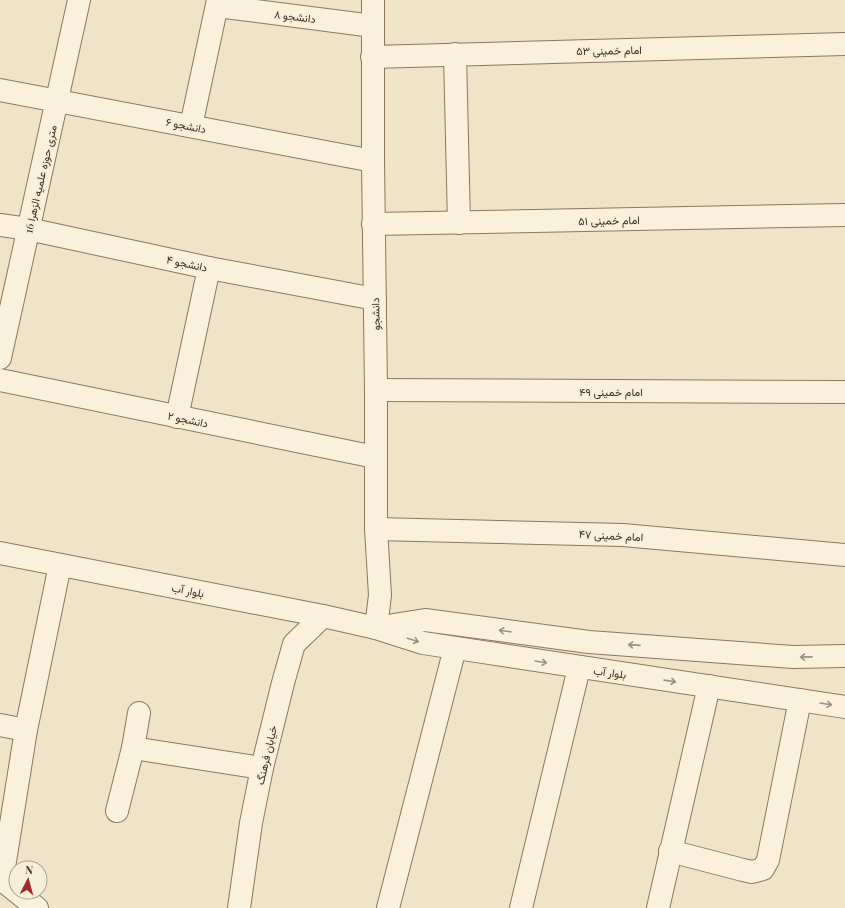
<svg xmlns="http://www.w3.org/2000/svg" width="845" height="908" font-family="'Playfair Display',Vazirmatn,serif">
<style>
.lines{fill:none;stroke-linecap:round;stroke-linejoin:round}
.minor-casing{stroke:#8d765c;stroke-width:24}
.minor{stroke:#faf1dc;stroke-width:22}
.oneway{stroke:#9c907e}
.labels{text-anchor:middle;dominant-baseline:central;stroke-width:3.5;stroke-linejoin:round;paint-order:stroke}
.street-label{font-size:11px;fill:#3d2e20;stroke:#f7eed8}
</style>
<rect width="100%" height="100%" fill="#f0e4c8"/>
<g class="lines">
<defs>
<g id="minor">
<path d="M373,0V161L376,390V529L380,595L376,628"/>
<path d="M217,6L373,26"/>
<path d="M455,54L459,223"/>
<path d="M372,57L845,44"/>
<path d="M0,90L373,161"/>
<path d="M191,126L218,0"/>
<path d="M373,224L845,215"/>
<path d="M0,225L28,229L209,268L375,299"/>
<path d="M0,358L79,0"/>
<path d="M0,380L375,457"/>
<path d="M376,390L845,392"/>
<path d="M177,417L209,268"/>
<path d="M376,529L623,535L845,555"/>
<path d="M0,553L323,616L376,628L423,643L845,707"/>
<path d="M381,627L425,620L589,642L793,657L845,656"/>
<path d="M0,725L26,730"/>
<path d="M133,748L262,768"/>
<path d="M117,811L133,748L139,713"/>
<path d="M670,851L743,870L752,872L763,869L768,860L800,700"/>
<path d="M16,891L2,880L26,730L60,565"/>
<path d="M17,892L37,908"/>
<path d="M239,908L251,823L262,768L283,683L294,644L323,616"/>
<path d="M388,908L455,648"/>
<path d="M521,908L579,668"/>
<path d="M658,908L709,686"/>
</g>
</defs>
<use href="#minor" class="minor-casing"/>
<use href="#minor" class="minor"/>
</g>
<defs><path id="oneway-shaft" d="M-6 0H5M1.5-3L5.5 0L1.5 3" fill="none" stroke-width="1.6" stroke-linecap="round" stroke-linejoin="round"/></defs>
<g class="oneway">
<use href="#oneway-shaft" transform="translate(505 631) rotate(-172)"/>
<use href="#oneway-shaft" transform="translate(413 640) rotate(18)"/>
<use href="#oneway-shaft" transform="translate(634 645) rotate(-176)"/>
<use href="#oneway-shaft" transform="translate(806 657) rotate(179)"/>
<use href="#oneway-shaft" transform="translate(541 662) rotate(9)"/>
<use href="#oneway-shaft" transform="translate(670 681) rotate(8)"/>
<use href="#oneway-shaft" transform="translate(826 704) rotate(9)"/>
</g>
<g class="labels">
<g class="street-label">
<text transform="translate(295 16) rotate(7)">دانشجو ۸</text>
<text transform="translate(609 50) rotate(-1)">امام خمینی ۵۳</text>
<text transform="translate(186 125) rotate(11)">دانشجو ۶</text>
<text transform="translate(40 179) rotate(-77)">16 متری حوزه علمیه الزهرا</text>
<text transform="translate(609 220) rotate(-1)">امام خمینی ۵۱</text>
<text transform="translate(187 263) rotate(12)">دانشجو ۴</text>
<text transform="translate(375 314) rotate(-91)">دانشجو</text>
<text x="611" y="391">امام خمینی ۴۹</text>
<text transform="translate(188 419) rotate(12)">دانشجو ۲</text>
<text transform="translate(611 535) rotate(3)">امام خمینی ۴۷</text>
<text transform="translate(188 590) rotate(11)">بلوار آب</text>
<text transform="translate(610 672) rotate(8)">بلوار آب</text>
<text transform="translate(266 755) rotate(-77)">خیابان فرهنگ</text>
</g>
</g>
<g transform="translate(28 880) rotate(6)"><circle r="19" fill="#f7eed8" stroke="#ada18e"/>
<path d="M0-3L7 15L0 10L-7 15Z" fill="#9e2a2b"/>
<text y="-6" font-size="11" font-weight="bold" text-anchor="middle" fill="#3d2e20">N</text>
</g>
</svg>
